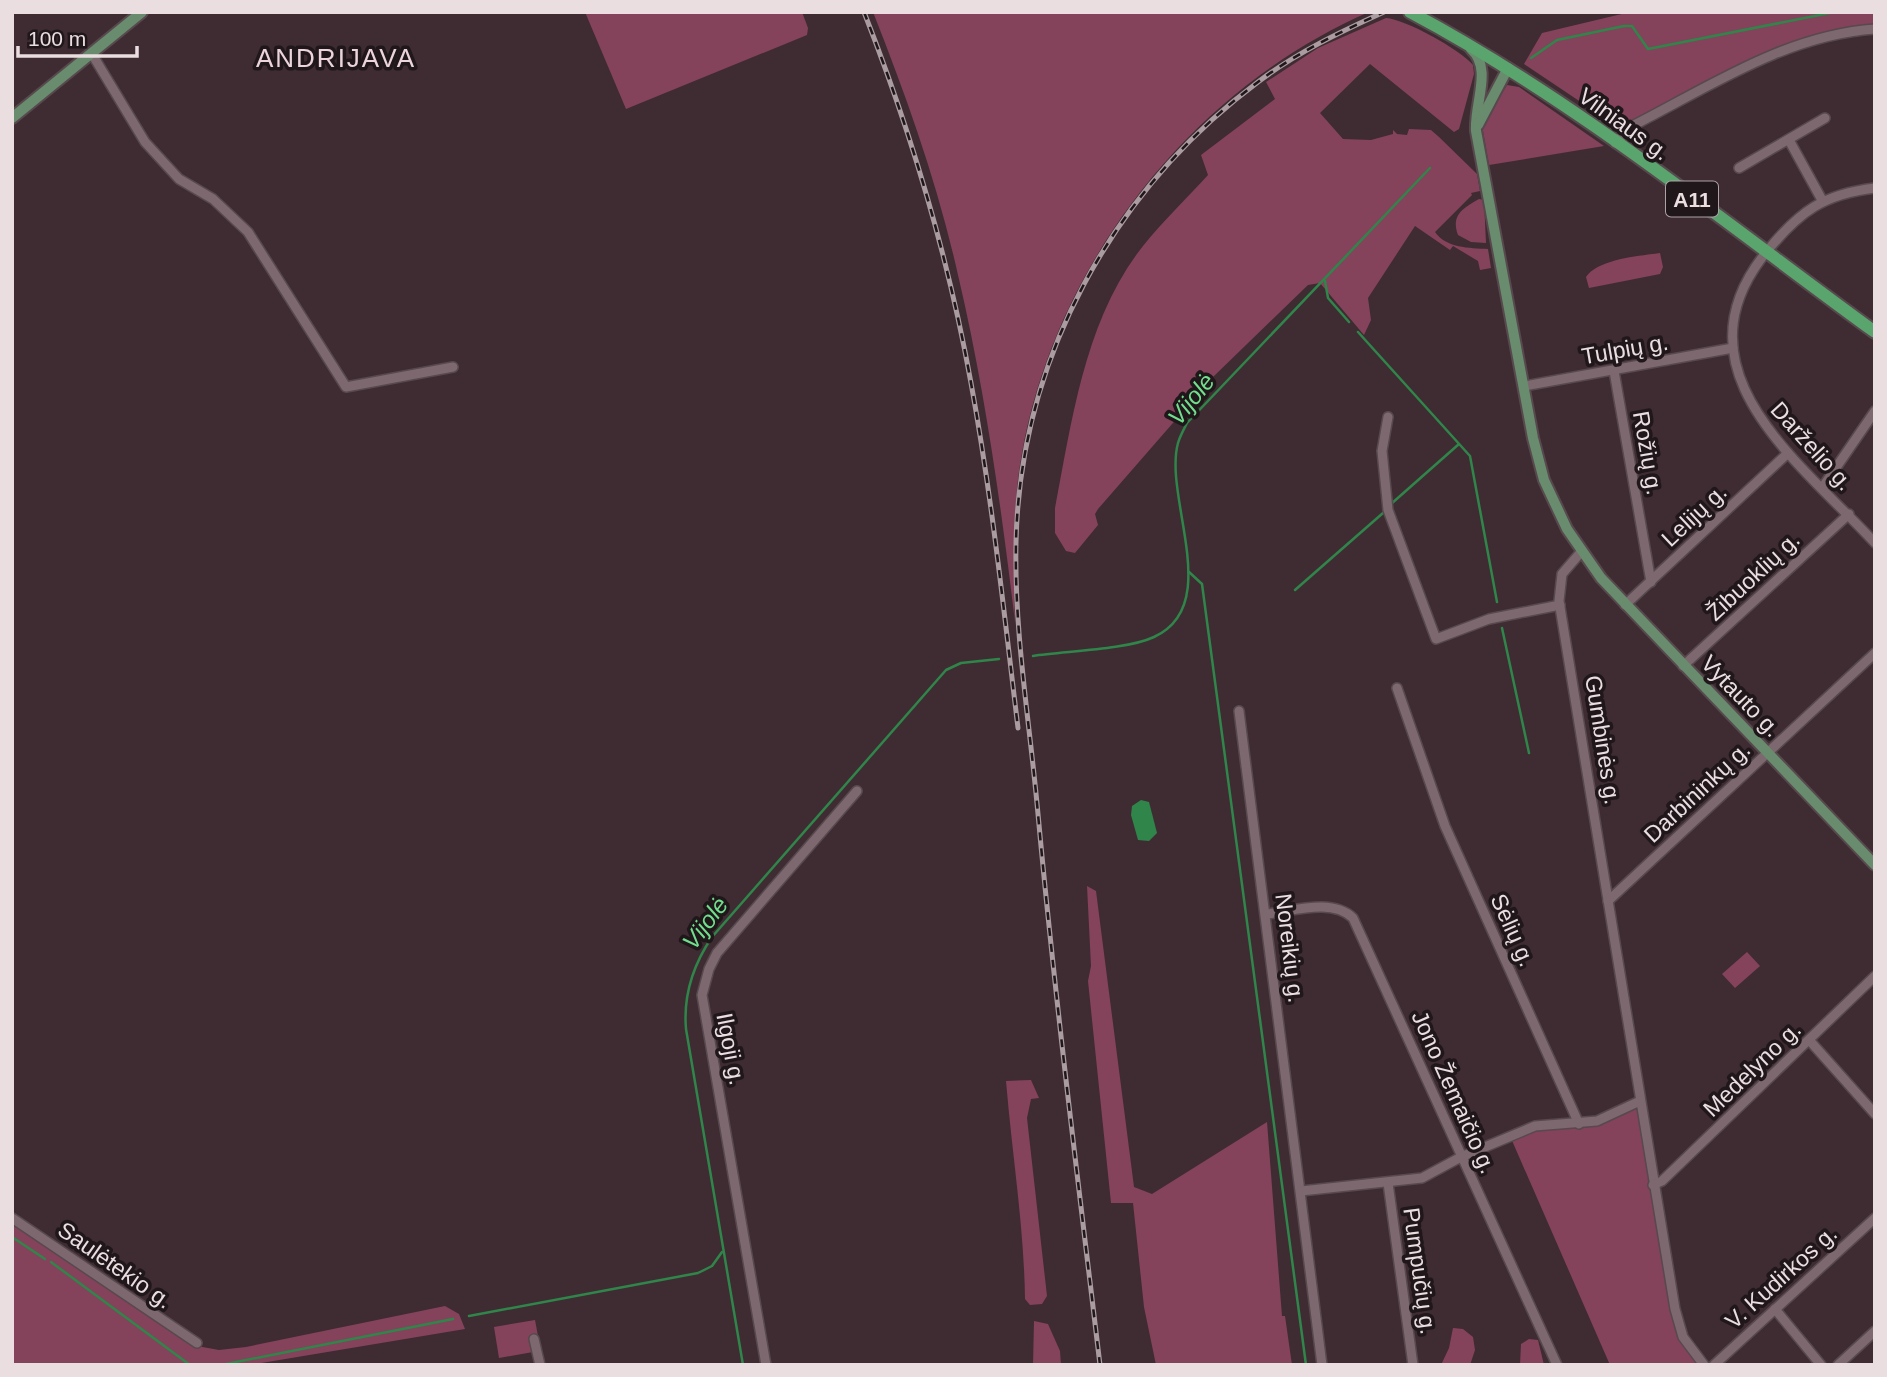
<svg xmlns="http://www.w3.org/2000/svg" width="1887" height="1377" font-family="Helvetica,sans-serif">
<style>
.green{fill:#85425b}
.water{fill:#30854a}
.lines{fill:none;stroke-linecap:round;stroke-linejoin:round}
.stream{stroke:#30854a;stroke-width:2.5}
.minor-casing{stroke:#57494e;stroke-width:12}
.major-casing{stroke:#57494e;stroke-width:14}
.highway-casing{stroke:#57494e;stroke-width:16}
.minor{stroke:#7c686e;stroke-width:9}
.major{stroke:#688c6d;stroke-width:10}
.highway{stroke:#5aa46d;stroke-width:12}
.rail-casing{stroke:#aa9ca0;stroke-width:5}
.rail{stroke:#1f171a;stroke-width:2.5;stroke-dasharray:8;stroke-linecap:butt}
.labels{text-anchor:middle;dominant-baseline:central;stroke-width:7;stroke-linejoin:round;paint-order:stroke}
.shield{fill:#1f171a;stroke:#ada2a5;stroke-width:2}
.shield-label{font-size:21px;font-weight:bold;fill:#eadee1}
.street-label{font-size:23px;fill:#eadee1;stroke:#1f171a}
.water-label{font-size:24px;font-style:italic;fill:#71de8d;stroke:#1f171a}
.quarter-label{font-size:26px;letter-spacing:2px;fill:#ebd4db;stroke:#1f171a}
</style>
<rect width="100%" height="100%" fill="#3e2c32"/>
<g class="green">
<path d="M585,12H802L808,28L807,35L626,109Z"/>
<path d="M873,12H1369C1192,89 1056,263 1022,453C1012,508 1013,565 1015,622C1001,505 985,390 958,275C938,185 907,98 873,12Z"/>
<path d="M1630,12H1875V29L1798,43L1624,131L1524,64L1542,33Z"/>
<path d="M1386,18C1405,19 1461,50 1473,65L1474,74L1459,129L1454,132L1370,64L1320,113L1343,139L1371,140L1393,134V130L1397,134L1407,135L1409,129L1431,130L1439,137L1477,174L1480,191L1471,193L1472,195L1435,232C1446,248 1469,248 1488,249L1491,268L1480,270L1478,261L1453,246L1450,250L1415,226L1368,298L1371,320L1364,335L1320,283L1308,285L1213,377L1098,509L1095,514L1098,525L1075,553L1066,551L1055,533V508C1072,420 1085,319 1143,246C1163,221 1186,199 1208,175L1201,155L1275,99L1266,82L1318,48Z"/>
<path d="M1507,85L1519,87L1604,146L1489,165L1482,126Z"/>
<path d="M1479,199L1484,200L1486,243L1471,242L1458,235C1451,215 1462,209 1479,199Z"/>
<path d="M1660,253L1663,267L1660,274L1589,288L1586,277C1598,259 1639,256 1660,253Z"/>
<path d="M1087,886L1096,891L1134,1187L1152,1194L1267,1122L1282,1316H1285L1292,1365H1156L1144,1307L1133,1203H1111L1088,981L1091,966Z"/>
<path d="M1747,952L1760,966L1735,988L1722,974Z"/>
<path d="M1031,1080L1039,1098L1031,1099L1027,1118L1047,1296L1042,1304L1030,1305L1025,1299C1024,1226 1012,1154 1006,1081Z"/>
<path d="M1640,1101L1677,1319L1704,1365H1610L1510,1136L1535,1126L1579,1124Z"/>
<path d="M12,1221L197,1346L219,1350L246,1347L445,1306L459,1314L465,1329L250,1365H12Z"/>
<path d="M535,1320L538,1336L530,1338L533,1352L499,1358L494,1327Z"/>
<path d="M1034,1321L1048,1324L1060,1351L1061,1365H1033Z"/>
<path d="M1453,1328L1463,1329L1473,1337L1475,1350L1470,1365H1441L1449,1348Z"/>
<path d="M1529,1339L1538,1340L1544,1365H1520L1521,1344Z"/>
</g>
<path class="water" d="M1141,800L1149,802L1157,833L1149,841L1138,840L1131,815L1132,806Z"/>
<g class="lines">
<g class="stream">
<path d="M1531,58L1557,40L1624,26H1632L1648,49L1835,12"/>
<path d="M1325,281L1328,298L1349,322"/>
<path d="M1358,332L1470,456L1497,602"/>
<path d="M1391,504L1459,444"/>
<path d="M1189,572L1202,584L1306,1365"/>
<path d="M1295,590L1383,513"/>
<path d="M1502,628L1529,753"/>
<path d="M1033,656C1065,651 1126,650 1154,637C1224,605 1163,498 1178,443C1180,436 1184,429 1187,423L1430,168"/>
<path d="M12,1237L45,1259"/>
<path d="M51,1262L190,1365"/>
<path d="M469,1316L698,1273L712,1266L722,1252"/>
<path d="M221,1365L453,1319"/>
<path d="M743,1365L686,1029C683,994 693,965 712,937L946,670L961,663L999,659"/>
</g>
<defs>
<g id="minor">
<path d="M92,54L145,142L179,179L213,199L248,232L346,387L453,367"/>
<path d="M1789,140L1822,200"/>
<path d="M1615,143L1632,126C1709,87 1786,35 1875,29"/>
<path d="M1739,168L1825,118"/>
<path d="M1875,188C1824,194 1800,211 1768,250C1669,369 1800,462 1875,543"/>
<path d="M1614,371L1651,582"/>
<path d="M1524,386L1733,348"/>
<path d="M1388,417L1382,451L1388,510L1436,639L1489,619L1560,605"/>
<path d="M1822,488L1875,411"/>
<path d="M1581,552L1562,574L1559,601L1675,1309L1683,1337L1704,1365"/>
<path d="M1625,605L1788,453"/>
<path d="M1683,666L1849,514"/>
<path d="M1397,688L1445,826L1579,1124"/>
<path d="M1239,711L1322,1365"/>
<path d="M1608,901L1875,653"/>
<path d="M1267,914C1294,911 1332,898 1353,918L1557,1365"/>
<path d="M1810,1041L1875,1114"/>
<path d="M1388,1183L1413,1365"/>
<path d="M1653,1185L1662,1181L1875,976"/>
<path d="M1301,1191L1422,1178L1461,1157L1535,1126L1597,1121L1640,1101"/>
<path d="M12,1218L197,1343"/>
<path d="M1775,1309L1821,1365"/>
<path d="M534,1339L540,1365"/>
<path d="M766,1365L702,995L709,969L717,953L857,791"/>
<path d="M1714,1365L1875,1218"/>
<path d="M1838,1365L1875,1331"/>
</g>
<g id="major">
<path d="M1471,49C1493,68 1474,104 1476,131L1533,438L1544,480L1567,529L1601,578L1875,865"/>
<path d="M12,118L142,12"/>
<path d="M1478,125L1508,68"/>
</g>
<path id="highway" d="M1410,12C1574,99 1725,223 1875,332"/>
</defs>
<use href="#minor" class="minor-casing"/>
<use href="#major" class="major-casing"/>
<use href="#highway" class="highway-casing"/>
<use href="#minor" class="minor"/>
<use href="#major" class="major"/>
<use href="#highway" class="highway"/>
<defs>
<g id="rail">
<path d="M864,12C911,132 948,256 971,383C992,497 1004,613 1018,728"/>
<path d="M1100,1365C1078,1181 1055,998 1038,814C1030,724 1014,634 1016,542C1020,360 1112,191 1258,82C1296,53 1340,32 1384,12"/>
</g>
</defs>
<use href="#rail" class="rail-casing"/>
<use href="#rail" class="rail"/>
</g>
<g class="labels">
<rect class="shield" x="1666" y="181.5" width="52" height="35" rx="5"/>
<g class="shield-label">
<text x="1692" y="199">A11</text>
</g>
<g class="street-label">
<text transform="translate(1624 124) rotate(36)">Vilniaus g.</text>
<text transform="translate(1625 349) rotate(-10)">Tulpių g.</text>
<text transform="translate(1812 446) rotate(48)">Darželio g.</text>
<text transform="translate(1648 453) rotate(80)">Rožių g.</text>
<text transform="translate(1694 515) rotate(-43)">Lelijų g.</text>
<text transform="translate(1753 576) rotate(-43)">Žibuoklių g.</text>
<text transform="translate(1741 696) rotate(46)">Vytauto g.</text>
<text transform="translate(1603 740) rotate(81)">Gumbinės g.</text>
<text transform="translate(1697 792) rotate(-43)">Darbininkų g.</text>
<text transform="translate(1513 930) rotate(66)">Sėlių g.</text>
<text transform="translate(1290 948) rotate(83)">Noreikių g.</text>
<text transform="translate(731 1049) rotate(79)">Ilgoji g.</text>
<text transform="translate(1752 1069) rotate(-44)">Medelyno g.</text>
<text transform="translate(1454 1092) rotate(66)">Jono Žemaičio g.</text>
<text transform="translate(115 1265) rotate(35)">Saulėtekio g.</text>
<text transform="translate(1420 1271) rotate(82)">Pumpučių g.</text>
<text transform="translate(1781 1277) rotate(-42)">V. Kudirkos g.</text>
</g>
<g class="water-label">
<text transform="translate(1191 399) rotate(-51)">Vijolė</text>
<text transform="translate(705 923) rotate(-53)">Vijolė</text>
</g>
<g class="quarter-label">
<text x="336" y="58">ANDRIJAVA</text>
</g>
</g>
<rect width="1887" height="1377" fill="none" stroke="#eadee1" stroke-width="28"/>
<path d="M18 46v10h119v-10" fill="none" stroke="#eadee1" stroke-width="3.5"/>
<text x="28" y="46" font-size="21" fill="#eadee1" stroke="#1f171a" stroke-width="5" paint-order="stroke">100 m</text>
</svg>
